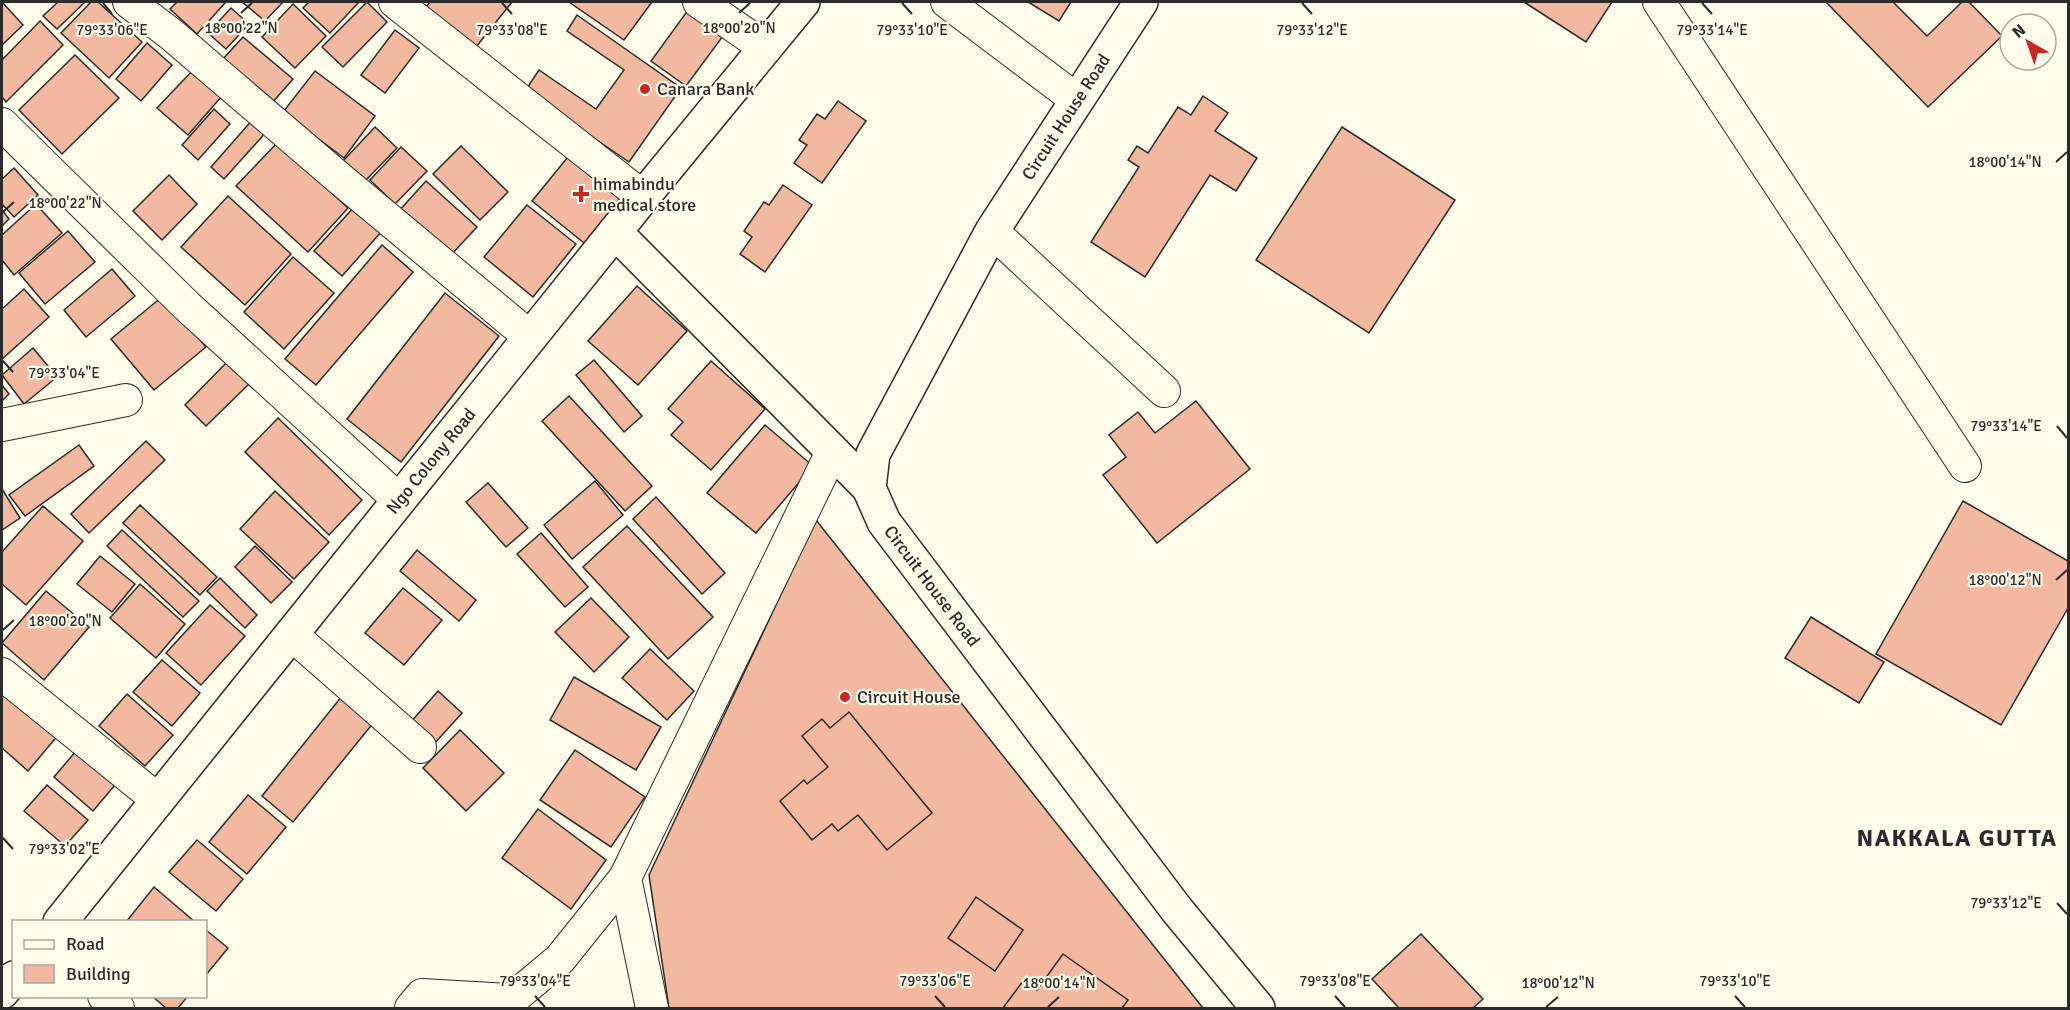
<svg xmlns="http://www.w3.org/2000/svg" width="2070" height="1010" font-family="Signika,sans-serif">
<style>
.building{fill:#f2b8a0;stroke:#2b2b2b;stroke-width:1.5}
.lines{fill:none;stroke-linecap:round;stroke-linejoin:round}
.street-casing{stroke:#2b2b2b;stroke-width:34}
.secondary-casing{stroke:#2b2b2b;stroke-width:36}
.street{stroke:#fdfbea;stroke-width:32}
.secondary{stroke:#fdfbea;stroke-width:33}
.ticks{fill:none;stroke:#2b2b2b;stroke-width:2}
.poi-dot{fill:#c62828;stroke:#fdfbea;stroke-width:2}
.labels{text-anchor:middle;dominant-baseline:central;stroke-width:4.5;stroke-linejoin:round;paint-order:stroke}
.poi-label{font-size:18px;fill:#2b2b2b;stroke:#fdfbea;text-anchor:start}
.street-label{font-size:18px;fill:#2b2b2b;stroke:#fdfbea}
.district-label{font-size:24px;font-weight:bold;letter-spacing:1.5px;fill:#2b2b2b;stroke:#fdfbea}
.ticks-label{font-size:15px;text-anchor:middle;fill:#2b2b2b;stroke:#fdfbea;stroke-width:4.5;stroke-linejoin:round;paint-order:stroke}
</style>
<rect width="100%" height="100%" fill="#fdfbea"/>
<g class="building">
<path d="M2,2L23,25L2,45Z"/>
<path d="M58,2H85L57,29L43,16Z"/>
<path d="M91,2H98L142,42L109,78L61,33Z"/>
<path d="M177,2H224L225,3L197,34L170,9Z"/>
<path d="M242,2H283L265,21Z"/>
<path d="M309,2H359L330,33L303,8Z"/>
<path d="M367,2L387,22L343,67L322,47Z"/>
<path d="M430,2H512L476,47L425,8Z"/>
<path d="M569,2H652L624,40Z"/>
<path d="M1028,2H1071L1059,21Z"/>
<path d="M1524,2H1612L1586,42Z"/>
<path d="M1826,2H1893L1927,36L1962,2H1969L2002,36L1928,107Z"/>
<path d="M293,4L326,36L295,68L262,37Z"/>
<path d="M691,6L726,32L686,86L651,61Z"/>
<path d="M231,8L249,24L226,49L208,33Z"/>
<path d="M577,15L681,88L629,162L525,91L539,70L596,109L624,70L567,31Z"/>
<path d="M40,21L63,45L6,102L2,97V60Z"/>
<path d="M395,30L419,48L385,93L361,75Z"/>
<path d="M243,37L293,79L272,103L222,60Z"/>
<path d="M147,43L172,65L141,101L116,79Z"/>
<path d="M75,55L119,98L62,154L19,110Z"/>
<path d="M193,70L222,96L188,135L157,108Z"/>
<path d="M315,71L375,116L344,158L283,112Z"/>
<path d="M1203,96L1228,113L1215,131L1257,158L1236,191L1210,175L1145,277L1091,242L1139,167L1128,160L1137,146L1148,153L1178,107L1191,115Z"/>
<path d="M838,101L866,121L822,183L794,163L807,145L799,140L817,114L825,119Z"/>
<path d="M214,109L230,124L198,160L182,145Z"/>
<path d="M254,118L268,130L224,179L211,167Z"/>
<path d="M375,127L397,148L364,182L343,161Z"/>
<path d="M1342,127L1455,200L1369,333L1256,260Z"/>
<path d="M277,143L348,208L308,252L236,186Z"/>
<path d="M461,146L508,192L480,220L433,174Z"/>
<path d="M401,147L427,171L395,204L370,180Z"/>
<path d="M576,147L632,193L589,247L532,201Z"/>
<path d="M14,168L38,195L14,217L2,204V179Z"/>
<path d="M169,175L197,204L162,240L133,211Z"/>
<path d="M426,181L477,227L449,257L398,212Z"/>
<path d="M783,185L812,205L765,272L740,254L752,237L744,231L764,202L769,205Z"/>
<path d="M228,196L291,254L245,305L181,247Z"/>
<path d="M36,204L62,233L14,275L2,260V235Z"/>
<path d="M527,205L576,244L533,297L484,257Z"/>
<path d="M355,206L382,231L342,276L314,251Z"/>
<path d="M2,210L9,219L2,226Z"/>
<path d="M68,231L95,262L45,304L19,273Z"/>
<path d="M382,245L413,272L316,385L285,359Z"/>
<path d="M293,257L334,293L284,349L244,312Z"/>
<path d="M112,269L135,296L86,337L64,310Z"/>
<path d="M637,286L687,331L638,385L588,341Z"/>
<path d="M24,289L49,317L2,359V309Z"/>
<path d="M445,293L499,336L401,462L347,419Z"/>
<path d="M163,296L206,347L154,390L111,339Z"/>
<path d="M33,348L57,377L24,404L2,375Z"/>
<path d="M594,360L642,416L624,432L576,375Z"/>
<path d="M711,361L765,409L711,470L671,435L683,422L668,409Z"/>
<path d="M227,362L249,384L206,426L185,405Z"/>
<path d="M2,385L9,394L2,401Z"/>
<path d="M569,396L652,486L625,511L542,421Z"/>
<path d="M1196,401L1250,469L1157,543L1103,475L1126,457L1109,435L1138,412L1155,433Z"/>
<path d="M278,418L362,500L329,535L245,452Z"/>
<path d="M765,425L813,466L756,533L707,493Z"/>
<path d="M146,441L165,460L89,533L71,514Z"/>
<path d="M79,445L94,466L25,516L9,495Z"/>
<path d="M595,481L623,515L572,559L544,525Z"/>
<path d="M488,483L528,528L506,547L466,502Z"/>
<path d="M2,489L20,518L2,530Z"/>
<path d="M275,491L329,542L294,579L240,529Z"/>
<path d="M656,497L725,573L702,594L633,519Z"/>
<path d="M1963,501L2068,561V608L2001,725L1876,654Z"/>
<path d="M140,505L217,577L200,595L123,523Z"/>
<path d="M43,506L83,541L26,605L2,584V552Z"/>
<path d="M816,520L1203,1008H669L649,875Z"/>
<path d="M627,526L713,617L668,659L583,567Z"/>
<path d="M122,530L199,601L183,617L107,546Z"/>
<path d="M541,533L588,587L565,607L517,554Z"/>
<path d="M255,546L292,582L271,603L235,567Z"/>
<path d="M417,550L476,600L459,621L400,571Z"/>
<path d="M100,556L135,584L112,612L77,584Z"/>
<path d="M220,578L257,615L245,628L207,591Z"/>
<path d="M140,584L185,624L156,658L110,618Z"/>
<path d="M403,588L442,620L404,665L365,633Z"/>
<path d="M46,591L89,627L44,680L2,643Z"/>
<path d="M591,598L629,637L594,672L555,632Z"/>
<path d="M210,605L245,636L201,685L166,653Z"/>
<path d="M1811,617L1884,662L1859,703L1785,658Z"/>
<path d="M650,649L694,691L667,720L622,678Z"/>
<path d="M162,660L200,693L172,726L133,692Z"/>
<path d="M574,677L661,727L636,770L550,720Z"/>
<path d="M2,685L59,734L28,771L2,748Z"/>
<path d="M346,691L378,717L293,822L262,796Z"/>
<path d="M438,691L462,713L434,744L410,723Z"/>
<path d="M127,694L173,735L145,766L99,726Z"/>
<path d="M849,712L932,813L887,850L858,815L838,831L832,824L812,840L780,801L804,780L807,784L828,767L802,736L822,719L830,728Z"/>
<path d="M460,730L504,773L466,811L423,768Z"/>
<path d="M82,744L121,778L93,811L54,777Z"/>
<path d="M575,750L645,797L611,847L540,800Z"/>
<path d="M47,785L88,820L65,846L24,811Z"/>
<path d="M248,795L286,827L247,874L209,842Z"/>
<path d="M538,809L606,860L571,909L502,858Z"/>
<path d="M197,840L243,879L216,911L169,872Z"/>
<path d="M154,887L195,922H126Z"/>
<path d="M976,897L1023,930L995,971L948,938Z"/>
<path d="M206,930L228,948L206,975Z"/>
<path d="M1421,934L1483,999L1473,1008H1399L1372,979Z"/>
<path d="M1063,954L1128,1000L1122,1008H1003L1023,981L1037,990Z"/>
<path d="M152,996H188L178,1008H166Z"/>
</g>
<g class="lines">
<defs>
<g id="street">
<path d="M129,2L172,35L339,178L530,337"/>
<path d="M395,2L643,197"/>
<path d="M699,2L766,48"/>
<path d="M947,2L1077,100"/>
<path d="M1659,2L1965,466"/>
<path d="M2,124L187,306L399,500"/>
<path d="M992,231L1164,391"/>
<path d="M2,425L126,400"/>
<path d="M291,634L420,747"/>
<path d="M2,674L158,800"/>
<path d="M104,996L118,1008"/>
<path d="M411,1008L422,995L511,1000L560,959L625,878"/>
<path d="M652,1008L625,878L832,452"/>
</g>
<g id="secondary">
<path d="M1141,2L992,231L873,454L869,488L884,522L1177,910L1258,1008"/>
<path d="M615,232L869,488"/>
<path d="M60,922L643,197L803,2"/>
<path d="M2,992L14,978"/>
</g>
</defs>
<use href="#street" class="street-casing"/>
<use href="#secondary" class="secondary-casing"/>
<use href="#street" class="street"/>
<use href="#secondary" class="secondary"/>
</g>
<path class="ticks" d="M103,3L112,14M502,3L512,14M902,3L912,14M1302,3L1312,14M1702,3L1712,14M241,13L252,3M739,13L750,3M2056,162L2067,152M3,212L14,202M3,361L13,372M2057,426L2067,438M2056,580L2067,570M3,630L14,620M3,838L13,849M2057,903L2067,914M535,996L545,1007M935,996L945,1007M1335,996L1345,1007M1735,996L1745,1007M1048,1007L1059,997M1546,1007L1558,997"/>
<g class="poi-dot">
<circle cx="645" cy="89" r="6"/>
<path d="M578 185h6v6h6v6h-6v6h-6v-6h-6v-6h6z"/>
<circle cx="845" cy="697" r="6"/>
</g>
<g class="labels">
<g class="poi-label">
<text x="657" y="89">Canara Bank</text>
<text x="593" y="184">himabindu<tspan x="593" dy="21">medical store</tspan></text>
<text x="857" y="697">Circuit House</text>
</g>
<g class="street-label">
<text transform="translate(1066 117) rotate(-57)">Circuit House Road</text>
<text transform="translate(431 461) rotate(-51)">Ngo Colony Road</text>
<text transform="translate(932 586) rotate(53)">Circuit House Road</text>
</g>
<g class="district-label">
<text x="1957" y="838">NAKKALA GUTTA</text>
</g>
</g>
<g class="ticks-label">
<text x="241" y="33">18°00'22"N</text>
<text x="739" y="33">18°00'20"N</text>
<text x="112" y="35">79°33'06"E</text>
<text x="512" y="35">79°33'08"E</text>
<text x="912" y="35">79°33'10"E</text>
<text x="1312" y="35">79°33'12"E</text>
<text x="1712" y="35">79°33'14"E</text>
<text x="2005" y="167">18°00'14"N</text>
<text x="65" y="208">18°00'22"N</text>
<text x="64" y="378">79°33'04"E</text>
<text x="2006" y="431">79°33'14"E</text>
<text x="2005" y="585">18°00'12"N</text>
<text x="65" y="626">18°00'20"N</text>
<text x="64" y="854">79°33'02"E</text>
<text x="2006" y="908">79°33'12"E</text>
<text x="535" y="986">79°33'04"E</text>
<text x="935" y="986">79°33'06"E</text>
<text x="1335" y="986">79°33'08"E</text>
<text x="1735" y="986">79°33'10"E</text>
<text x="1059" y="988">18°00'14"N</text>
<text x="1558" y="988">18°00'12"N</text>
</g>
<rect width="2070" height="1010" fill="none" stroke="#2b2b2b" stroke-width="6"/>
<rect x="12" y="920" width="195" height="78" fill="#fdfbea" stroke="#a9a89e" stroke-width="1.5"/>
<rect x="24" y="940" width="30" height="9" fill="#fdfbea" stroke="#a9a89e" stroke-width="1.5"/>
<text x="66" y="950" font-size="18" fill="#2b2b2b">Road</text>
<rect x="24" y="965" width="30" height="18" fill="#f2b8a0" stroke="#a9a89e" stroke-width="1.5"/>
<text x="66" y="980" font-size="18" fill="#2b2b2b">Building</text>
<g transform="translate(2028 42) rotate(320)"><circle r="28" fill="#fdfbea" stroke="#a9a89e" stroke-width="1.5"/>
<path d="M0-4.5L10 22L0 15L-10 22Z" fill="#c62828"/>
<text y="-9" font-size="16" font-weight="bold" text-anchor="middle" fill="#2b2b2b">N</text>
</g>
</svg>
